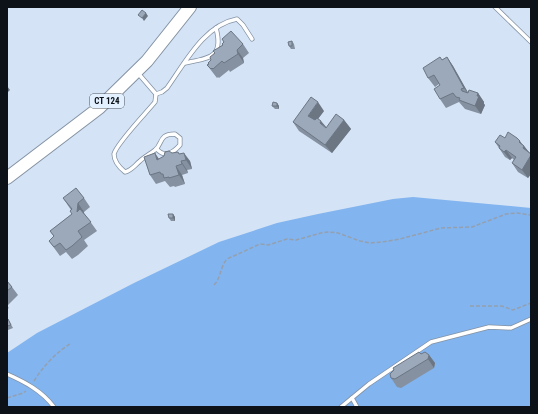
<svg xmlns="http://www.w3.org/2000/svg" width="538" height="414" font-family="'Roboto Condensed',sans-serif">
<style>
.green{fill:#82b4ef}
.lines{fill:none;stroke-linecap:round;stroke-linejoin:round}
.service-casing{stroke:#8492a3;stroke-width:5}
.primary-casing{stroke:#8492a3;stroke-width:14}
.path{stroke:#94a0af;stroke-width:1.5;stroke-dasharray:4 2;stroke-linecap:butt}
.service{stroke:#fff;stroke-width:3.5}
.primary{stroke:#fff;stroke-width:12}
.wall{fill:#8591a1}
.shaded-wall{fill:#6c7683}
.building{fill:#9ba9bb;stroke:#6c7683}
.labels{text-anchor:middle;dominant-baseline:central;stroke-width:4;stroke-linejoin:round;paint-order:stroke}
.shield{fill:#e3f0ff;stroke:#4d555d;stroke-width:1}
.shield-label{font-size:9px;font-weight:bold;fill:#0d1218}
</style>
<rect width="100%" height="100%" fill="#d4e3f6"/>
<path class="green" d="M413,197L531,208V407H7V353L37,333L134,283L219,242L277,223L318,214L393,199Z"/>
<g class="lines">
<defs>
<g id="service">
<path d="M495,7L531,42"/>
<path d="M185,63C209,58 224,58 216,28"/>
<path d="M137,72L156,94L162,92L167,88C185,63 204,25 237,19L243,25L252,39"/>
<path d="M156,94L155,102C147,112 116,144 114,154C114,162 120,168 125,172C132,170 134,166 140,161C144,157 150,154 155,150C163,144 158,134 175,134L180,138V145C173,153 164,158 157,149"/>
<path d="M7,374C25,382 42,391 54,407"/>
<path d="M352,398L357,407"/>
<path d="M341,407L369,384L431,342L489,327L511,328L531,319"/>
</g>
<path id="primary" d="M7,178L99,108L147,61L190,7"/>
</defs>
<use href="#service" class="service-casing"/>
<use href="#primary" class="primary-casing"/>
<g class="path">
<path d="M214,285C221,278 220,267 227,259L260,244L268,245L287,239L296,240L321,233L329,232L338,233L360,241L370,243L382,242L400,239L441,228L472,227L506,214L516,213L531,215"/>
<path d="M470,306H502L513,310L531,303"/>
<path d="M34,381C44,365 56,353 71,343"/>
<path d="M7,398L23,393L26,391"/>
</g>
<use href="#service" class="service"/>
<use href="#primary" class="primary"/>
</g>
<g class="wall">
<path d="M222,39L243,44L249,53L243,58L244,63L230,72L229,70L219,78L218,77L217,78L207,65L211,60L214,53L223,45L224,42Z"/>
<path d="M292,41L294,44L295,49H291L289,46Z"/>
<path d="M447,57L453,66L468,93H478L484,102V104L485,105L481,114L465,109L459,102L446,108L440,99V85L439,84L435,87L428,78L442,60Z"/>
<path d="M277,103L279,106V109H275L272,106Z"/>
<path d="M324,111L318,119L326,128L344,120L351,129L332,153L299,131L293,122Z"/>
<path d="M505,138L522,144L524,146L529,152L531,154V174L528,178L518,172L512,163L514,160L512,158L510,160L505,157L495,142Z"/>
<path d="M172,153L180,154L190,161L192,169L187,170L188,173L182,175L185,184L175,187L174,186L170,187L165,181L156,184L150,175L159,159Z"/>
<path d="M63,198H84L90,207L84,212V213L97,231L84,240L88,246L78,255L72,259L66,252L60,256L49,241L54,237L50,231L72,214L71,210Z"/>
<path d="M173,214L175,217V221H171L169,218Z"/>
<path d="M7,281L12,287L18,295L7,306L9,308L7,309Z"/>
<path d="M8,319L13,328L8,330L7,320Z"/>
<path d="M421,354L429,355L435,363L434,368L401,388L397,387L391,378Z"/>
</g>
<g class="shaded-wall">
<path d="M146,13L148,16L144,21L142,18Z"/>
<path d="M237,50L243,58L244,63L238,54Z"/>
<path d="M447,57L453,66L470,96L464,88Z"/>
<path d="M7,86L10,90L7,93Z"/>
<path d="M478,93L484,102V104L485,105L481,114L475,106Z"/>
<path d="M318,102L324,111L314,124L308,116Z"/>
<path d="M277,103L279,106V109L277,106Z"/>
<path d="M344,120L351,129L332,153L325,145Z"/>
<path d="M321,121L328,129L320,123Z"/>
<path d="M520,141L524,147V146L531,155L529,157L519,142Z"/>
<path d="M506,150L512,158L510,160L504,152Z"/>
<path d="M155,153L161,162L157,160Z"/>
<path d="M184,153L190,161L192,169L186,160Z"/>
<path d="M531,155V174L528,178L522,170Z"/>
<path d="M181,161L187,170L188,173L182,164Z"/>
<path d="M176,166L182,175L185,184L179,175Z"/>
<path d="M78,203L84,212L83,221L77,212Z"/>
<path d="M173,214L175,217V221L173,218Z"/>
<path d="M429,355L435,363L434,368L428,359Z"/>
</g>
<g class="building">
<path d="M142,10L146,13L142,18L138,15Z"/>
<path d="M231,31L243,44L237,50L238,54L224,63L222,61L213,69L212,68L211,69L207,65L209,64L208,63L211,60L210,57L215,53L213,51L223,45L222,44L224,42L222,39Z"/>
<path d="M292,41V46H289L288,42Z"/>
<path d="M440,57L442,60L447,57L464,88L461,89L462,91L468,93L469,90L478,93L477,96H479L475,106L459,100L460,98L456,97L453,93L440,99L434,89L440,85L434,75L428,78L423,68Z"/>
<path d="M311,97L318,102L308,116L315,120L317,118L321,121L320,123L326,128L336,114L344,120L325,145L293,122Z"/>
<path d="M273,102L277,103V106H272Z"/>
<path d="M508,132L517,138L520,141L519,142L524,146L523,148L531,154V155L522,170L512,163L516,157L506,150L504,152L499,148L500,146L495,142L500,135L505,138Z"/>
<path d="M169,151L172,153L178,152L179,154L184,153L186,160L181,161L182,164L176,166L179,175L169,178V177L164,178L163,174H161L160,172L150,175L144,157L155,153L157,160L164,156L165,152Z"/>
<path d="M76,188L84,198L78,203L77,212L80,209L91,222L78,231L82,237L72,246L66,250L60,243L54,247L49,241L54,236L50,231L72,214L70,211L72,209L63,198Z"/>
<path d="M168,214H173V218H169Z"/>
<path d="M7,281L12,287L7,291Z"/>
<path d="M8,319L11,325L7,326V320Z"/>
<path d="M419,352L421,354L425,352L429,355L428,359L395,379L391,378L390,374L394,370L393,368Z"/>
</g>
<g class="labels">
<rect class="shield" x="90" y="94" width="34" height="14" rx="3"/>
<g class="shield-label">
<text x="107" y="101">CT 124</text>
</g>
</g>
<rect width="538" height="414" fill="none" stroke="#0d1218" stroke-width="16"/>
</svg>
